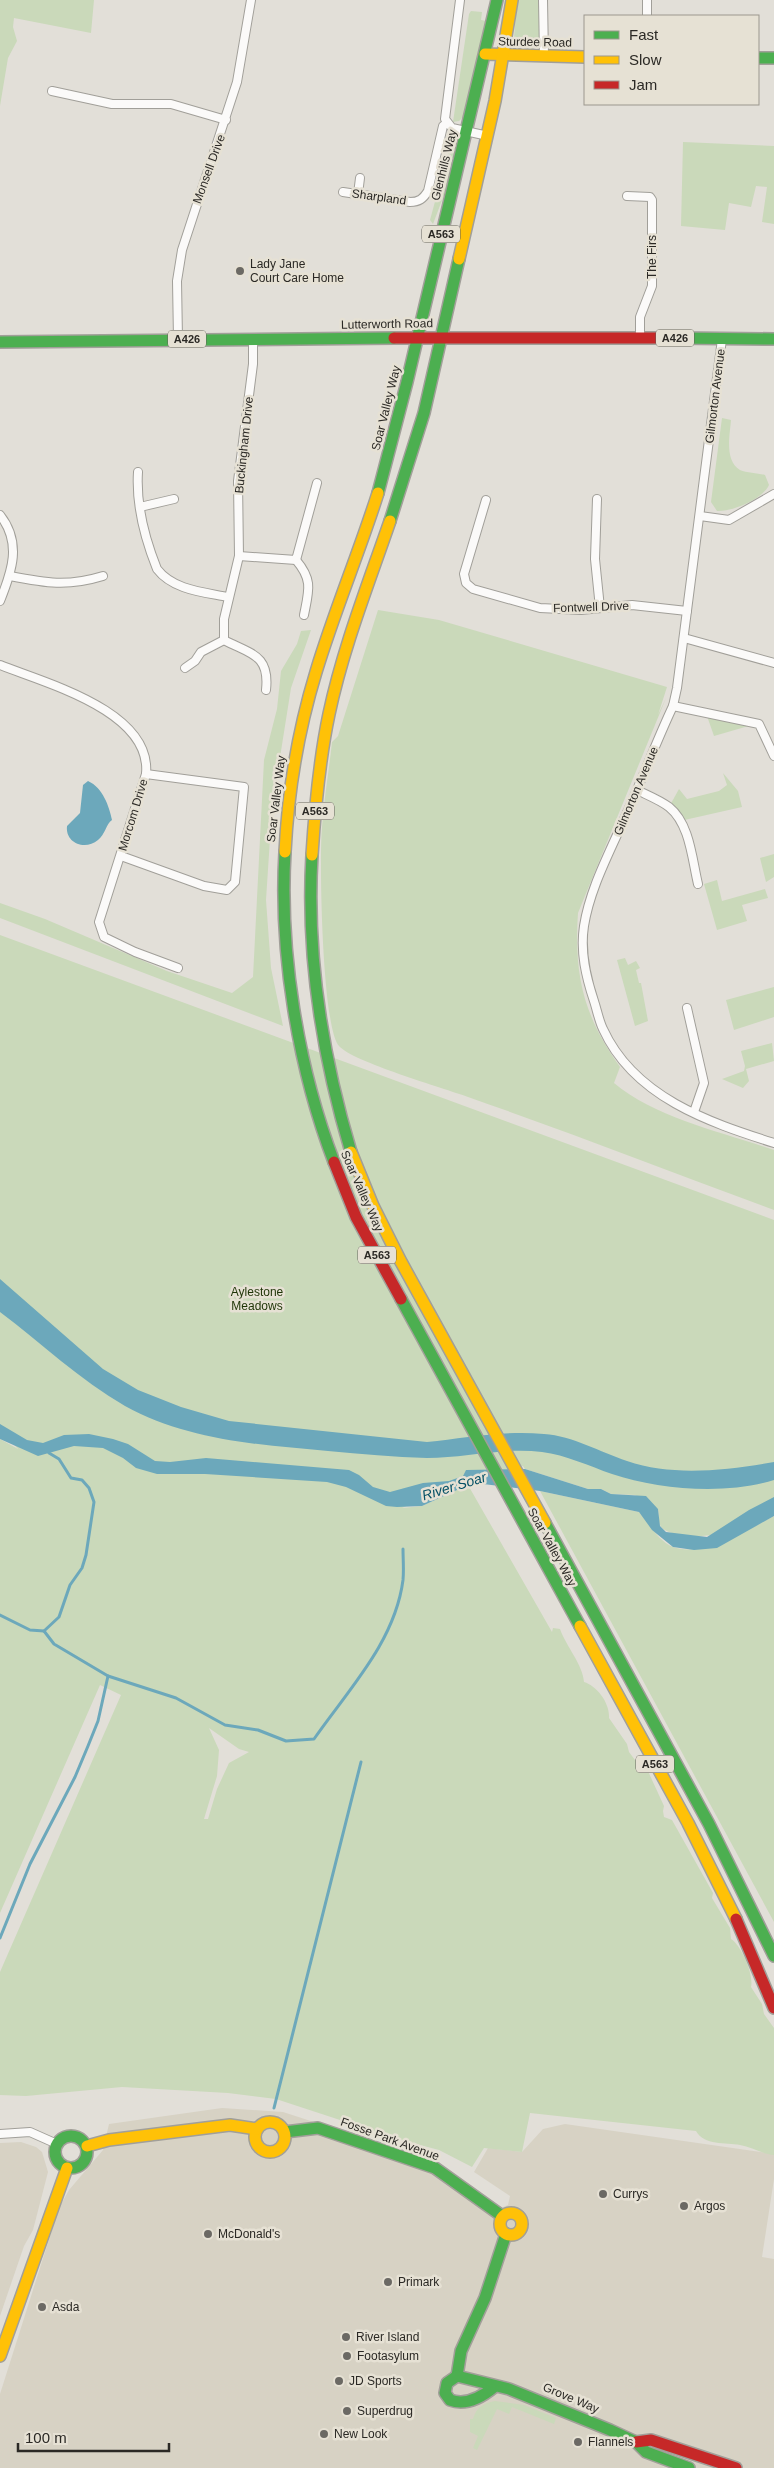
<svg xmlns="http://www.w3.org/2000/svg" width="774" height="2468" font-family="Arial,sans-serif">
<style>
.built{fill:#d7d2c4}
.green{fill:#cad9ba;fill-rule:evenodd}
.water{fill:#6ca8bb}
.lines{fill:none;stroke-linecap:round;stroke-linejoin:round}
.stream{stroke:#6ca8bb;stroke-width:3}
.street-casing{stroke:#a19f99;stroke-width:10}
.fast-casing{stroke:#a19f99;stroke-width:14}
.slow-casing{stroke:#a19f99;stroke-width:14}
.jam-casing{stroke:#a19f99;stroke-width:14}
.street{stroke:#fbfaf9;stroke-width:8}
.fast{stroke:#4caf50;stroke-width:11}
.slow{stroke:#ffc107;stroke-width:11}
.jam{stroke:#c62828;stroke-width:11}
.poi-dot{fill:#6b6964;stroke:#e6e1d4;stroke-width:2}
.labels{text-anchor:middle;dominant-baseline:central;stroke-width:5;stroke-linejoin:round;paint-order:stroke}
.shield{fill:#e6e1d4;stroke:#63605a;stroke-width:1}
.shield-label{font-size:11px;font-weight:bold;fill:#2b2925}
.street-label{font-size:12px;fill:#2b2925;stroke:#e6e1d4}
.poi-label{font-size:12px;fill:#2b2925;stroke:#e6e1d4;text-anchor:start}
.park-label{font-size:12px;fill:#1e3406;stroke:#e6e1d4}
.water-label{font-size:14px;font-style:italic;fill:#065166;stroke:#e6e1d4}
</style>
<rect width="100%" height="100%" fill="#e2dfd8"/>
<g class="built">
<path d="M222,2108L283,2112L431,2160L501,2208L508,2205L510,2196L474,2172L488,2148L522,2152L543,2129L565,2124L774,2154V2179L762,2257L774,2259V2468H0V2394L59,2208L69,2190L103,2150L109,2124Z"/>
<path d="M21,2142L36,2147L42,2152L48,2172L33,2230L24,2246L0,2316V2143Z"/>
</g>
<g class="green">
<path d="M0,0H94L91,33L14,18L13,27L17,41L8,58L0,106Z"/>
<path d="M517,0H539V39L532,49L519,47L514,38Z"/>
<path d="M471,11L482,12L481,20L486,21L464,116L459,121L453,122L469,14Z"/>
<path d="M453,135L458,141L444,195L433,224L430,220Z"/>
<path d="M683,142L774,146V224L762,222L767,187L756,186L751,207L729,203L725,230L681,226Z"/>
<path d="M722,418L731,420C730,434 724,461 740,470C747,473 758,473 765,475L769,485C763,499 731,512 717,511L711,502Z"/>
<path d="M378,610L439,620L667,687L658,715L666,698L578,913C574,975 583,1015 620,1067L614,1083C656,1118 722,1132 774,1150V1210C672,1172 571,1133 468,1097C444,1088 353,1062 339,1046C322,1028 319,858 322,827C324,799 329,770 332,742L338,736Z"/>
<path d="M311,630L291,688L272,808L266,900L271,968L283,1026L0,918V903L45,919L167,971L232,993L253,977L264,760L277,709L281,671L297,644L301,631Z"/>
<path d="M707,716L752,725L714,736Z"/>
<path d="M723,773L738,791L742,807L680,821L669,807L679,789L687,799L719,791L727,785Z"/>
<path d="M774,854V877L766,882L760,858Z"/>
<path d="M717,880L722,901L765,889L768,898L742,905L747,921L717,930L704,884Z"/>
<path d="M0,935L774,1220V1501L714,1534C703,1538 665,1537 660,1525C658,1521 659,1514 658,1509L635,1495L611,1494L601,1489H588L525,1469L523,1466L467,1479L402,1508L422,1506L468,1485L552,1632L553,1628L560,1629C566,1646 583,1665 584,1682C597,1686 610,1703 609,1718L627,1744L629,1752L635,1760L642,1762L647,1769L664,1806L663,1811L664,1817L672,1820L713,1893L712,1898L730,1928L731,1939C742,1946 754,1975 751,1987L762,2004L764,2014L774,2028V2155C762,2154 752,2147 740,2145C726,2142 704,2146 696,2131L530,2113L522,2152L484,2148L472,2167L439,2150L401,2140L276,2099L228,2093L122,2087L26,2096L0,2095V1972L121,1695L100,1685L0,1913V1439L18,1449L0,1430ZM209,1728L239,1749L249,1752L229,1763L217,1789L208,1819H204L217,1776L219,1750Z"/>
<path d="M625,958L628,965L636,961L640,968L636,970L639,983H641L648,1021L635,1026L617,960Z"/>
<path d="M774,987V1017L734,1030L726,1000Z"/>
<path d="M772,1043L774,1061L746,1069L749,1081L743,1088L722,1079L744,1071L745,1066L741,1051Z"/>
<path d="M540,1491L639,1512C649,1523 658,1541 673,1547C704,1558 748,1529 774,1516V1922Z"/>
<path d="M495,2401L524,2405L556,2418L554,2424L512,2407L509,2414L497,2409L477,2450L473,2448L478,2436L470,2432V2419H473C476,2408 483,2403 495,2401Z"/>
</g>
<g class="water">
<path d="M88,781C103,788 109,806 112,820C106,824 105,835 98,840C85,851 65,843 67,826L80,813L83,785Z"/>
<path d="M0,1279L103,1369L138,1390L181,1407L229,1421L427,1442C465,1438 505,1430 544,1434C573,1436 600,1452 627,1461C674,1477 726,1470 774,1462V1480C727,1495 659,1490 612,1474C589,1466 566,1455 542,1452C504,1447 465,1458 427,1458C394,1457 361,1454 328,1451C260,1445 186,1440 125,1406C80,1380 41,1343 0,1312Z"/>
<path d="M0,1424L27,1440L43,1443L64,1435L89,1434L113,1439L128,1444L155,1461L170,1462L206,1458L349,1470L359,1475L373,1487L390,1492L423,1483L449,1481L463,1476L466,1470L525,1469L588,1489H601L611,1494L646,1496L658,1509L660,1526L666,1532L707,1537L749,1510L774,1497V1516L717,1548L694,1550L673,1547L652,1530L639,1512L540,1491L483,1484L468,1485L422,1506L397,1507L386,1506L346,1487L327,1482L205,1474H157L136,1468L123,1458L103,1448L74,1446L38,1456L0,1439Z"/>
</g>
<g class="lines">
<g class="stream">
<path d="M0,1615L30,1630L44,1631"/>
<path d="M108,1676L176,1698L225,1725L258,1730L286,1741L314,1739C348,1690 395,1642 403,1580C404,1570 403,1559 403,1549"/>
<path d="M0,1938L30,1864L75,1777L88,1746L98,1721L108,1676L54,1644L44,1631L59,1617L70,1585L82,1568L86,1555L94,1502L89,1488L82,1480L71,1478L59,1459L49,1453"/>
<path d="M274,2108L361,1762"/>
</g>
<defs>
<g id="street">
<path d="M460,0L445,119L452,128L488,136"/>
<path d="M543,0L544,56"/>
<path d="M647,0V16"/>
<path d="M52,91L112,104H171L226,120"/>
<path d="M343,192L410,202C419,202 423,199 428,191L443,126L447,123"/>
<path d="M358,194L360,178"/>
<path d="M627,196L650,197L652,200V286L640,317V338"/>
<path d="M178,339L177,281L182,250L237,82L251,0"/>
<path d="M722,339L677,688L673,706C656,742 642,780 625,817C610,852 590,888 584,926C580,952 586,977 594,1001C597,1010 599,1021 603,1029C634,1097 708,1122 774,1143"/>
<path d="M138,472C136,503 145,539 157,569C173,590 203,592 228,597"/>
<path d="M597,499L595,559L600,608"/>
<path d="M486,500L464,574L466,583L473,589L540,608L581,610L632,605L687,611"/>
<path d="M140,507L174,499"/>
<path d="M0,515C22,543 12,571 0,601"/>
<path d="M700,516L729,520L774,494"/>
<path d="M239,556L296,560L317,483"/>
<path d="M296,560C313,580 309,590 304,615"/>
<path d="M10,576C46,583 67,587 103,576"/>
<path d="M684,638L774,663"/>
<path d="M224,640C250,654 270,654 266,690"/>
<path d="M0,665C45,683 152,711 146,774L99,922L104,937L135,952L178,968"/>
<path d="M185,668L195,661L201,652L224,640V619L239,556L238,481L253,364V339"/>
<path d="M673,706L759,724L774,756"/>
<path d="M637,790C647,795 660,800 669,807C690,824 692,859 698,884"/>
<path d="M121,856L204,886L227,890L235,882L244,787L146,774"/>
<path d="M687,1008L704,1083L694,1112"/>
<path d="M0,2134L30,2132L57,2144"/>
</g>
<g id="fast">
<path d="M758,58H774"/>
<path d="M678,338L774,339"/>
<path d="M0,342L394,338"/>
<path d="M378,493L407,382L497,0"/>
<path d="M390,521L424,413L459,259"/>
<path d="M285,852C279,952 298,1068 334,1162"/>
<path d="M312,855C306,956 322,1055 351,1152"/>
<path d="M401,1299L580,1626"/>
<path d="M545,1523L709,1824L774,1956"/>
<path d="M285,2132L318,2128L435,2168L502,2216"/>
<circle cx="71" cy="2152" r="16"/>
<path d="M457,2376L461,2351L485,2298L506,2234"/>
<path d="M494,2387C482,2397 466,2406 450,2400L445,2393L447,2383L457,2376L509,2389L610,2430L636,2442L646,2452L689,2468"/>
</g>
<g id="slow">
<path d="M485,54L585,57"/>
<path d="M459,259L495,101L512,0"/>
<path d="M285,852C288,791 298,731 316,672C334,612 359,553 378,493"/>
<path d="M312,855C315,808 319,761 329,714C343,648 368,585 390,521"/>
<path d="M351,1152L373,1206L400,1260L545,1523"/>
<path d="M580,1626L688,1823L736,1919"/>
<circle cx="270" cy="2137" r="15"/>
<path d="M87,2146L109,2140L230,2125L257,2129"/>
<circle cx="511" cy="2224" r="11"/>
<path d="M0,2356L67,2168"/>
</g>
<g id="jam">
<path d="M394,338H678"/>
<path d="M334,1162L356,1217L401,1299"/>
<path d="M736,1919L774,2008"/>
<path d="M636,2442L651,2440L736,2468"/>
</g>
</defs>
<use href="#street" class="street-casing"/>
<use href="#fast" class="fast-casing"/>
<use href="#slow" class="slow-casing"/>
<use href="#jam" class="jam-casing"/>
<use href="#street" class="street"/>
<use href="#fast" class="fast"/>
<use href="#slow" class="slow"/>
<use href="#jam" class="jam"/>
</g>
<g class="poi-dot">
<circle cx="240" cy="271" r="5"/>
<circle cx="603" cy="2194" r="5"/>
<circle cx="684" cy="2206" r="5"/>
<circle cx="208" cy="2234" r="5"/>
<circle cx="388" cy="2282" r="5"/>
<circle cx="42" cy="2307" r="5"/>
<circle cx="346" cy="2337" r="5"/>
<circle cx="347" cy="2356" r="5"/>
<circle cx="339" cy="2381" r="5"/>
<circle cx="347" cy="2411" r="5"/>
<circle cx="324" cy="2434" r="5"/>
<circle cx="578" cy="2442" r="5"/>
</g>
<g class="labels">
<g class="shield">
<rect x="422" y="225.5" width="38" height="17" rx="4"/>
<rect x="656" y="329.5" width="38" height="17" rx="4"/>
<rect x="168" y="330.5" width="38" height="17" rx="4"/>
<rect x="296" y="802.5" width="38" height="17" rx="4"/>
<rect x="358" y="1246.5" width="38" height="17" rx="4"/>
<rect x="636" y="1755.5" width="38" height="17" rx="4"/>
</g>
<g class="shield-label">
<text x="441" y="234">A563</text>
<text x="675" y="338">A426</text>
<text x="187" y="339">A426</text>
<text x="315" y="811">A563</text>
<text x="377" y="1255">A563</text>
<text x="655" y="1764">A563</text>
</g>
<g class="street-label">
<text transform="translate(535 42) rotate(1)">Sturdee Road</text>
<text transform="translate(444 165) rotate(-76)">Glenhills Way</text>
<text transform="translate(209 169) rotate(-70)">Monsell Drive</text>
<text transform="translate(379 197) rotate(8)">Sharpland</text>
<text transform="translate(652 257) rotate(-90)">The Firs</text>
<text transform="translate(387 324) rotate(-1)">Lutterworth Road</text>
<text transform="translate(715 396) rotate(-83)">Gilmorton Avenue</text>
<text transform="translate(386 408) rotate(-76)">Soar Valley Way</text>
<text transform="translate(244 445) rotate(-84)">Buckingham Drive</text>
<text transform="translate(591 607) rotate(-2)">Fontwell Drive</text>
<text transform="translate(636 791) rotate(-67)">Gilmorton Avenue</text>
<text transform="translate(276 799) rotate(-83)">Soar Valley Way</text>
<text transform="translate(133 815) rotate(-73)">Morcom Drive</text>
<text transform="translate(362 1191) rotate(66)">Soar Valley Way</text>
<text transform="translate(552 1547) rotate(61)">Soar Valley Way</text>
<text transform="translate(390 2139) rotate(20)">Fosse Park Avenue</text>
<text transform="translate(571 2398) rotate(23)">Grove Way</text>
</g>
<g class="poi-label">
<text x="250" y="264">Lady Jane<tspan x="250" dy="14">Court Care Home</tspan></text>
<text x="613" y="2194">Currys</text>
<text x="694" y="2206">Argos</text>
<text x="218" y="2234">McDonald's</text>
<text x="398" y="2282">Primark</text>
<text x="52" y="2307">Asda</text>
<text x="356" y="2337">River Island</text>
<text x="357" y="2356">Footasylum</text>
<text x="349" y="2381">JD Sports</text>
<text x="357" y="2411">Superdrug</text>
<text x="334" y="2434">New Look</text>
<text x="588" y="2442">Flannels</text>
</g>
<g class="park-label">
<text x="257" y="1292">Aylestone<tspan x="257" dy="14">Meadows</tspan></text>
</g>
<g class="water-label">
<text transform="translate(454 1486) rotate(-17)">River Soar</text>
</g>
</g>
<rect x="584" y="15" width="175" height="90" fill="#e6e1d4" stroke="#9b978e"/>
<rect x="594" y="31" width="25" height="8" fill="#4caf50" stroke="#9b978e"/>
<text x="629" y="40" font-size="15" fill="#2b2925">Fast</text>
<rect x="594" y="56" width="25" height="8" fill="#ffc107" stroke="#9b978e"/>
<text x="629" y="65" font-size="15" fill="#2b2925">Slow</text>
<rect x="594" y="81" width="25" height="8" fill="#c62828" stroke="#9b978e"/>
<text x="629" y="90" font-size="15" fill="#2b2925">Jam</text>
<path d="M18 2443v8h151v-8" fill="none" stroke="#2b2925" stroke-width="2.5"/>
<text x="25" y="2443" font-size="15" fill="#2b2925" stroke="#e6e1d4" stroke-width="4" paint-order="stroke">100 m</text>
</svg>
